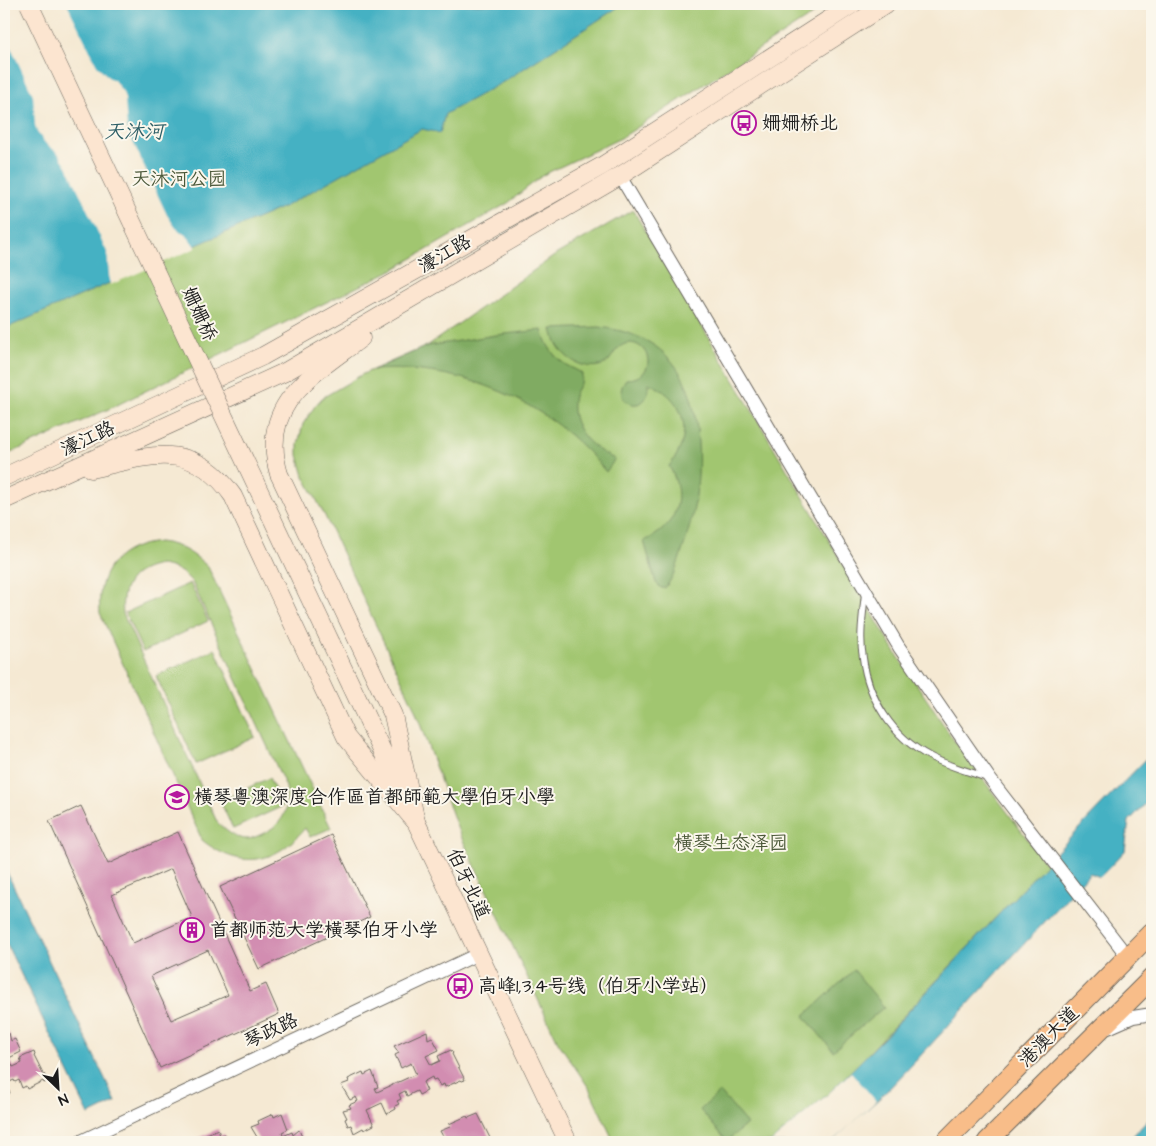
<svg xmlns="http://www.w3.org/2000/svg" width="1156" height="1146" font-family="'Architects Daughter','LXGW WenKai TC',sans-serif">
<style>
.green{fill:#a1c670;stroke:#5e7146;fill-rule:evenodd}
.forest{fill:#80ab62;stroke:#4e643f}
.water{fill:#45b1c3;stroke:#306670}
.pier{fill:#f5e9d3}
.building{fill:#d28db1;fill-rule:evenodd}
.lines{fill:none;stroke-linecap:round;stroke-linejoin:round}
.service-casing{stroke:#68645c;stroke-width:8}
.minor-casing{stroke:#68645c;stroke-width:14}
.secondary-casing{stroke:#68645c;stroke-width:19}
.primary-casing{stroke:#68645c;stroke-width:21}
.service{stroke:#fff;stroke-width:6}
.minor{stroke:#fff;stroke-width:12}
.secondary{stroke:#fce5d0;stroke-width:18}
.primary{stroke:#f8bd89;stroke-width:19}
.secondary-bridge-casing{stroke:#68645c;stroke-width:19;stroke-linecap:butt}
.secondary-bridge{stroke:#fce5d0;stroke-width:18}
.labels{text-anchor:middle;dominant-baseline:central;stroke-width:4;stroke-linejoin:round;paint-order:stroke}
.poi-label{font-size:19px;fill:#1c1c1c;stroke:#fbf7ec;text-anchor:start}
.park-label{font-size:19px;fill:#4b5839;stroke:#fbf7ec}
.street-label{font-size:19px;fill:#1c1c1c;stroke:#fbf7ec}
.water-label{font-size:20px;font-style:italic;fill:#2e5f67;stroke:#fbf7ec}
</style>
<rect width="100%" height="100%" fill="#fbf7ec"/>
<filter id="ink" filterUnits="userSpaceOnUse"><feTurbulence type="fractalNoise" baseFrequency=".02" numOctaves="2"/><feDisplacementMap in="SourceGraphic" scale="10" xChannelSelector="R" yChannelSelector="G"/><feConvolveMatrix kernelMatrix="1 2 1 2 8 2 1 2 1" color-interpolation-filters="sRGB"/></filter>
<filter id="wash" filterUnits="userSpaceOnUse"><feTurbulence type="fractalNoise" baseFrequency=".0096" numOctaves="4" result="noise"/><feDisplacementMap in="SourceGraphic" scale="20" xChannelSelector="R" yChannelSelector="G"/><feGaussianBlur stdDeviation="1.12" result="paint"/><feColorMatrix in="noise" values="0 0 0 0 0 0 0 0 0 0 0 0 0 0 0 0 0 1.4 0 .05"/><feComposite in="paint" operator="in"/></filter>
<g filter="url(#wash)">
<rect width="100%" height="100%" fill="#f5e9d3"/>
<g class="green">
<path d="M4,4H829L621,138L543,175L508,203L394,269L111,408L4,456Z"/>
<path d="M633,210L894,650L953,739L1046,864L851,1072L827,1095L771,1142H614L589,1088L558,1042L458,830L414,707L325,516L304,476L298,455V444L303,424L315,406L322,398L363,374L427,346L557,254Z"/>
<path d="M159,542C179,544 193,553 208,567L331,828L310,837L305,828C275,865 239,870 202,840L100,613C96,571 118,546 159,542ZM161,565C175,567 183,572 192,582L286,787C290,811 283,824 262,834C257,836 252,839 247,839C235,839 225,830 217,822L123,614C120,586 132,569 161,565Z"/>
<path d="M190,583L208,621L143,652L125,613Z"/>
<path d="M215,649L255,737L196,764L156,676Z"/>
<path d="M269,778L283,806L233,829L220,801Z"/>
</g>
<g class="forest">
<path d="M599,327C668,335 694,376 698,441C700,471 697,502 688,532C684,546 675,577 665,588H661L656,583L644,541C677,527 687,497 669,466C695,435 686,398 648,383C652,418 607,405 626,379C637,379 647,374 648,362C648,348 633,338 621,346C614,350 613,358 606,363C592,372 570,363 561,350C556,344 554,337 552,329Z"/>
<path d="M542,330C546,345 554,358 568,366C573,369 578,370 582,374C583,383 576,388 574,396C567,425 591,449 615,459L606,472C549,401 463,364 373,370L427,346L496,335Z"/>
<path d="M854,970L884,1007L833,1051L804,1016Z"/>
<path d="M720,1092L747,1124L727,1141L700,1110Z"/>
</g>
<g class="water">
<path d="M4,4H623L503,82L445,114L440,133L422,129L284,207L4,329Z"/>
<path d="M1152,753V797L1129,821L1125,851L1100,877L1090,873L910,1067L882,1096L831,1142H771L827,1095L882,1040L1081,826Z"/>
<path d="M4,866L116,1102L89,1115L4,939Z"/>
<path d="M1152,1116V1142H1127Z"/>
</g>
<g class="pier">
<path d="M4,4H67L97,65L108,77L114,80L123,92L125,99L127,129L167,215L176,228L188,237L196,248L110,285L107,252L67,166L58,153L46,144L37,132L35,125L33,95L4,32Z"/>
<path d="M851,1072L876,1101L852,1124L831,1142H771L827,1095Z"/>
</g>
<g id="blocks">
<g class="building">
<path d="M81,806L108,864L178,832L250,991L266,984L279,1014L160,1068L49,821ZM171,869L192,917L133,943L112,895ZM208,950L228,995L171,1020L151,976Z"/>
<path d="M331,835L370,917L259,969L220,887Z"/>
<path d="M427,1031L428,1039L432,1037L439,1050L426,1056L431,1065L440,1061L438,1056L451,1050L453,1053L452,1054L465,1080L462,1081L461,1080L445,1087L444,1084L440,1086L436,1079L433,1080L432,1077L423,1082L427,1091L419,1095L417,1091L407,1096L405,1091L399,1094L401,1099L397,1101L399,1104L395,1106L396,1109L387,1114L382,1103L367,1110L374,1125L364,1130L363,1128L354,1133L351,1125L348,1126L345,1119L347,1118L343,1110L351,1108L349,1105L358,1101L356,1097L350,1100L341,1085L349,1082L348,1079L363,1072L364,1075L372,1071L378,1087L375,1088L377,1092L416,1074L411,1063L401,1068L395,1055L399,1053L394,1046Z"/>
<path d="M9,1033L11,1041L15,1039L21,1052L9,1058L13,1067L22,1063L20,1058L34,1052L35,1055L34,1056L43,1074H44L48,1081L44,1083L43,1081L27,1089L26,1086L22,1088L19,1080L15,1082L14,1080L5,1084L10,1093L4,1096V1036Z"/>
<path d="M282,1113L288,1129L282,1132L283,1136L292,1132L293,1135L299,1130L303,1139L306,1138L308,1142H260L251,1127L259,1124L258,1121L273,1114L274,1117Z"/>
<path d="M478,1114L492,1142H446L440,1131L450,1127L449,1124L467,1116L468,1118Z"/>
<path d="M218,1129L220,1136L224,1134L228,1142H189Z"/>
</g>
</g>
</g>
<g filter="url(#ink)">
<use href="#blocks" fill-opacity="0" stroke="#68645c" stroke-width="1"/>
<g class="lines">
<defs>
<path id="service" d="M865,593C863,614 859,637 863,658C868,699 893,737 929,756C947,766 968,771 987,778"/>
<g id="minor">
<path d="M620,176L899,647L990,779L1128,957"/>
<path d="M1108,1028L1133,1017L1152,1014"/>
<path d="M79,1142L478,954"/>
</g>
<g id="secondary">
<path d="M361,338C313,375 258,403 279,474L393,715L416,822"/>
<path d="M91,469C148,456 193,438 233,496L346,737L414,820"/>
<path d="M4,477L263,356L602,166L853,4"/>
<path d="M4,500L285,372L620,176L886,4"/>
<path d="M331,643L568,1142"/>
</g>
<g id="primary">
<path d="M945,1142L1152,932"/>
<path d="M987,1142L1152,978"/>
</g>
</defs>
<use href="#service" class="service-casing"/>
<use href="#minor" class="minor-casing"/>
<use href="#secondary" class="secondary-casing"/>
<use href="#primary" class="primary-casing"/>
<use href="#service" class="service"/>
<use href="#minor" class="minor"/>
<use href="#secondary" class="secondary"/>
<use href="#primary" class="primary"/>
<defs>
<path id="secondary-bridge" d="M29,4L331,643"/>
</defs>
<use href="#secondary-bridge" class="secondary-bridge-casing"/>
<use href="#secondary-bridge" class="secondary-bridge"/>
</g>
</g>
<defs>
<symbol id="bus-ring" viewBox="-11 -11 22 22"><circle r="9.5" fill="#fbf7ec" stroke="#b5179e" stroke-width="1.5"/><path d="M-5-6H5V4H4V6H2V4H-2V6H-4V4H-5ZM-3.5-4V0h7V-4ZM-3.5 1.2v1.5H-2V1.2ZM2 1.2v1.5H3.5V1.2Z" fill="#b5179e"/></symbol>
<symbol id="school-ring" viewBox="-11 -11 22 22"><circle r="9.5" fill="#fbf7ec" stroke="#b5179e" stroke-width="1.5"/><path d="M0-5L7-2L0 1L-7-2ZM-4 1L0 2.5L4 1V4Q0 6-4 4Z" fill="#b5179e"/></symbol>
<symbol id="building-ring" viewBox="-11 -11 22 22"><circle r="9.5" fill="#fbf7ec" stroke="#b5179e" stroke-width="1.5"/><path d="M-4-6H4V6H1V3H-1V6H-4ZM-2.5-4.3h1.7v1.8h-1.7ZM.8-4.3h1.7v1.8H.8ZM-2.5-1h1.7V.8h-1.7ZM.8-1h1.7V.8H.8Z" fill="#b5179e"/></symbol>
</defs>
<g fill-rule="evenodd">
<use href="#bus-ring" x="730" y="109" width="28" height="28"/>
<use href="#school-ring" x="163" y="783" width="28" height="28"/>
<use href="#building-ring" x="178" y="916" width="28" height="28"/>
<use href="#bus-ring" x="446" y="972" width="28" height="28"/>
</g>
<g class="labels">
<g class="poi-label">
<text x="762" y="123">姗姗桥北</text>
<text x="194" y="797">橫琴粵澳深度合作區首都師範大學伯牙小學</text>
<text x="210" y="930">首都师范大学横琴伯牙小学</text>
<text x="478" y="986">高峰1,3,4号线（伯牙小学站）</text>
</g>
<g class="park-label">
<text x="179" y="179">天沐河公园</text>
<text x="731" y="843">横琴生态泽园</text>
</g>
<g class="street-label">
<text transform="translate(445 254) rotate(-30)">濠江路</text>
<text transform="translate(199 314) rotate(65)">姗姗桥</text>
<text transform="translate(88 439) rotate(-25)">濠江路</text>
<text transform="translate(468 884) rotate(65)">伯牙北道</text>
<text transform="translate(271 1031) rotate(-25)">琴政路</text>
<text transform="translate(1049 1037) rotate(-45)">港澳大道</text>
</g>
<g class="water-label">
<text x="134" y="132">天沐河</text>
</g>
</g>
<rect width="1156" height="1146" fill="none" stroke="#fbf7ec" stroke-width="20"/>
<g transform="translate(58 1088) rotate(155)" stroke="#fbf7ec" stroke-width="4" paint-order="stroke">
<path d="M0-4L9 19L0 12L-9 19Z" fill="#1c1c1c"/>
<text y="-8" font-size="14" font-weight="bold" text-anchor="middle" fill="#1c1c1c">N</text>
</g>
</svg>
